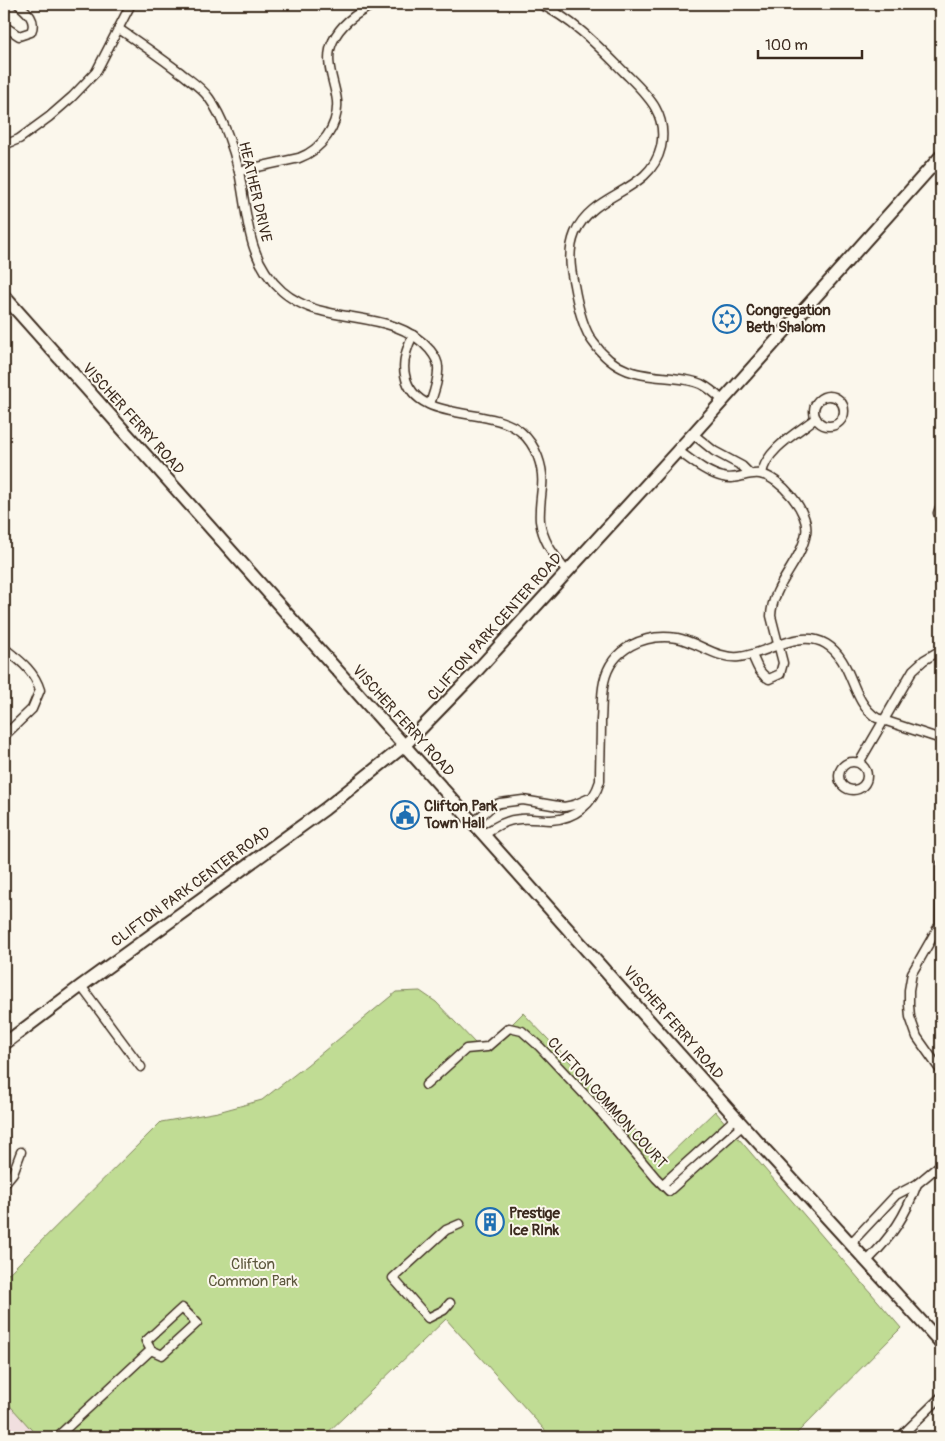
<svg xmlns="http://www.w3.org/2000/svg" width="945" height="1441" font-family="Pangolin,sans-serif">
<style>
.built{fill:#f1dfdf}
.green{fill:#c0dc94;stroke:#7e8359}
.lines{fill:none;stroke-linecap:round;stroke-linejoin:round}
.street-casing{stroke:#3b2a1e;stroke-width:11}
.secondary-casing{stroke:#3b2a1e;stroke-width:15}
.street{stroke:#fbf7ec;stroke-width:8}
.secondary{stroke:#fbf7ec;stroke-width:11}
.labels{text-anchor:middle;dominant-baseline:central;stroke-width:4;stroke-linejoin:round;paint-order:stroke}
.street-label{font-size:15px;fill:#3b2a1e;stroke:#fbf7ec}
.poi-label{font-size:15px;font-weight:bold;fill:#3b2a1e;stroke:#fbf7ec;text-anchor:start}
.park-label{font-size:15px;fill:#5c563c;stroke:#fbf7ec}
</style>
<rect width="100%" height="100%" fill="#fbf7ec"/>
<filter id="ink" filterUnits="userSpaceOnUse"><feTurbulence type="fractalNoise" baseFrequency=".02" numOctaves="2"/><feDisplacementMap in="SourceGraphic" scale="10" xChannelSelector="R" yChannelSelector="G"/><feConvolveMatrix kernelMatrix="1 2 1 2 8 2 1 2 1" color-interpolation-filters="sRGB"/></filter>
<g filter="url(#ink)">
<path class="built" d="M4,1399L38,1437H4Z"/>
<path class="green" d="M420,991L436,1002L475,1043H493L523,1013L664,1160L715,1111L901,1328L793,1437H551L446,1319L323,1437H38L4,1399V1278L161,1122L218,1112L262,1100L307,1065L396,992Z"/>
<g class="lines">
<defs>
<g id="street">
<path d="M540,4C574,20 599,47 625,73C647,95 668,113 661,147C650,194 593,191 575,233C568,250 570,267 574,285C577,302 582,328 593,342C615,373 637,375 672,378C682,379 692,380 701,384C709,388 716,394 722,400"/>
<path d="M4,26L19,36L31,32C37,20 27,12 18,4"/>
<path d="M119,29C140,43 161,58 181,73C191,81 202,88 209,98C223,117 234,150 239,172C248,215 246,259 282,291C291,299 306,307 318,310C357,321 402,317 430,350C434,355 438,361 438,367C439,379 434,392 430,404"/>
<path d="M4,145L19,139L49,117L72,97L96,72L131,4"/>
<path d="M239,171L299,158C321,150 339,126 337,101C335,82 323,61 333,41C341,23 358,12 375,4"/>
<path d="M413,335C407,347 402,361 405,375C415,425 490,405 521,432C536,445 544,467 542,487C541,499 539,510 540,521C543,542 554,555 566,571"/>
<circle cx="829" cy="411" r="15"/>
<path d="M693,434L714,451L742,466L749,473"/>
<path d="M677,450C691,460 706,473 723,477C736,481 747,472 760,474C780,477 810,512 806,533C801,563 772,585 771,616L783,663L780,674L769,679C758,673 757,665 752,655"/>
<path d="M762,474C765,450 798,432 816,418"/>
<path d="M941,505L938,513L941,522"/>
<path d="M4,648C19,660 34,670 40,690L32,709L4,736"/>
<circle cx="853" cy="776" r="14"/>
<path d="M859,763L913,670L924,660L941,650"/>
<path d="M473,823L492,806L500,803L523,800L564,807L574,805L590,798"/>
<path d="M484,834C495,826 506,820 520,819C530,818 541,820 551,820C575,819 593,804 600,781C600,761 601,741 601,720C602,708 601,695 604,682C611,648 645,633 677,638C698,642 716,659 739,657C768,654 798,628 826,644C854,661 850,701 877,718L941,739"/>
<path d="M941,864L940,924L912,973L909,990V1005L910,1017L917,1037L941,1071"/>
<path d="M81,986L141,1067"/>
<path d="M426,1085L466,1049L487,1047L509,1028L522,1031L540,1047L598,1109L656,1178L669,1191L743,1125"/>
<path d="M4,1184L13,1173L21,1152"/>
<path d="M663,1184L736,1118"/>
<path d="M851,1243L896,1195L917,1184L941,1164"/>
<path d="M868,1260C892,1236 905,1217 917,1184"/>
<path d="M450,1303L444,1310L428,1318L393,1278L446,1230L460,1224"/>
<path d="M57,1437L151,1350L146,1341L182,1308L197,1323L162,1355L151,1350"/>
<path d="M438,1437H449"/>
<path d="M900,1437L941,1397"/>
</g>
<g id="secondary">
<path d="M4,296L736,1118L941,1343"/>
<path d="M4,1044L81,986L325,809L404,746L472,676L693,434L941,156"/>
</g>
</defs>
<use href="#street" class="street-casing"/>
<use href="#secondary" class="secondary-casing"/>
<use href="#street" class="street"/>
<use href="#secondary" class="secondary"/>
</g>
</g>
<defs>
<symbol id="synagogue-ring" viewBox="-11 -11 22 22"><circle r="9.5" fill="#fbf7ec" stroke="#1f6fb2" stroke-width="1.5"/><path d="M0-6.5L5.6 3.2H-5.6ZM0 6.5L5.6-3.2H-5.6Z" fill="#1f6fb2"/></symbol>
<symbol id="civic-ring" viewBox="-11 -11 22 22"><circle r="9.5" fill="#fbf7ec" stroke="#1f6fb2" stroke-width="1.5"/><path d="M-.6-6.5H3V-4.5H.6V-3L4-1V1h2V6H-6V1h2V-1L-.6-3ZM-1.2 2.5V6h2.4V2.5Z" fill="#1f6fb2"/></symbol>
<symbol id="building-ring" viewBox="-11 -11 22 22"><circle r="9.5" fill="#fbf7ec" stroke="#1f6fb2" stroke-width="1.5"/><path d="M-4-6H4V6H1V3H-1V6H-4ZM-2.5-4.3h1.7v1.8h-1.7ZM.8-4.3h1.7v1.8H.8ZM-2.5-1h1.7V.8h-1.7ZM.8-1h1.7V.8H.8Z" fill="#1f6fb2"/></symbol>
</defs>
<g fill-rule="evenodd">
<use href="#synagogue-ring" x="711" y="303" width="32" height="32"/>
<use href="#civic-ring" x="389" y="799" width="32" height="32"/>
<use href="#building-ring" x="474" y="1206" width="32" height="32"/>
</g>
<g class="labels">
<g class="street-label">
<text transform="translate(255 192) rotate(77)">HEATHER DRIVE</text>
<text transform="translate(133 419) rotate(48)">VISCHER FERRY ROAD</text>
<text transform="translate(495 627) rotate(-48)">CLIFTON PARK CENTER ROAD</text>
<text transform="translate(403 721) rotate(48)">VISCHER FERRY ROAD</text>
<text transform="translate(191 887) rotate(-36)">CLIFTON PARK CENTER ROAD</text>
<text transform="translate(673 1023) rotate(49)">VISCHER FERRY ROAD</text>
<text transform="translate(607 1103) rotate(48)">CLIFTON COMMON COURT</text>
</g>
<g class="poi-label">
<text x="746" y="310">Congregation<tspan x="746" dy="17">Beth Shalom</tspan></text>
<text x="424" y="806">Clifton Park<tspan x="424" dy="17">Town Hall</tspan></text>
<text x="509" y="1213">Prestige<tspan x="509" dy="17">Ice RInk</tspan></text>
</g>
<g class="park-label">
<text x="253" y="1264">Clifton<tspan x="253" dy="17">Common Park</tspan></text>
</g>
</g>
<rect width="945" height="1441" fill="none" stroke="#fbf7ec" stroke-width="20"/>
<rect x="10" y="10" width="925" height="1421" fill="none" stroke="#3b2a1e" stroke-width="2" filter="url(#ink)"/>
<path d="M758 50v8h104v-8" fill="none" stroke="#3b2a1e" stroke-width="2.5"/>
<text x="765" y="50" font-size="15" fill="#3b2a1e" stroke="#fbf7ec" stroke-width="4" paint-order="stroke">100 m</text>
</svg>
